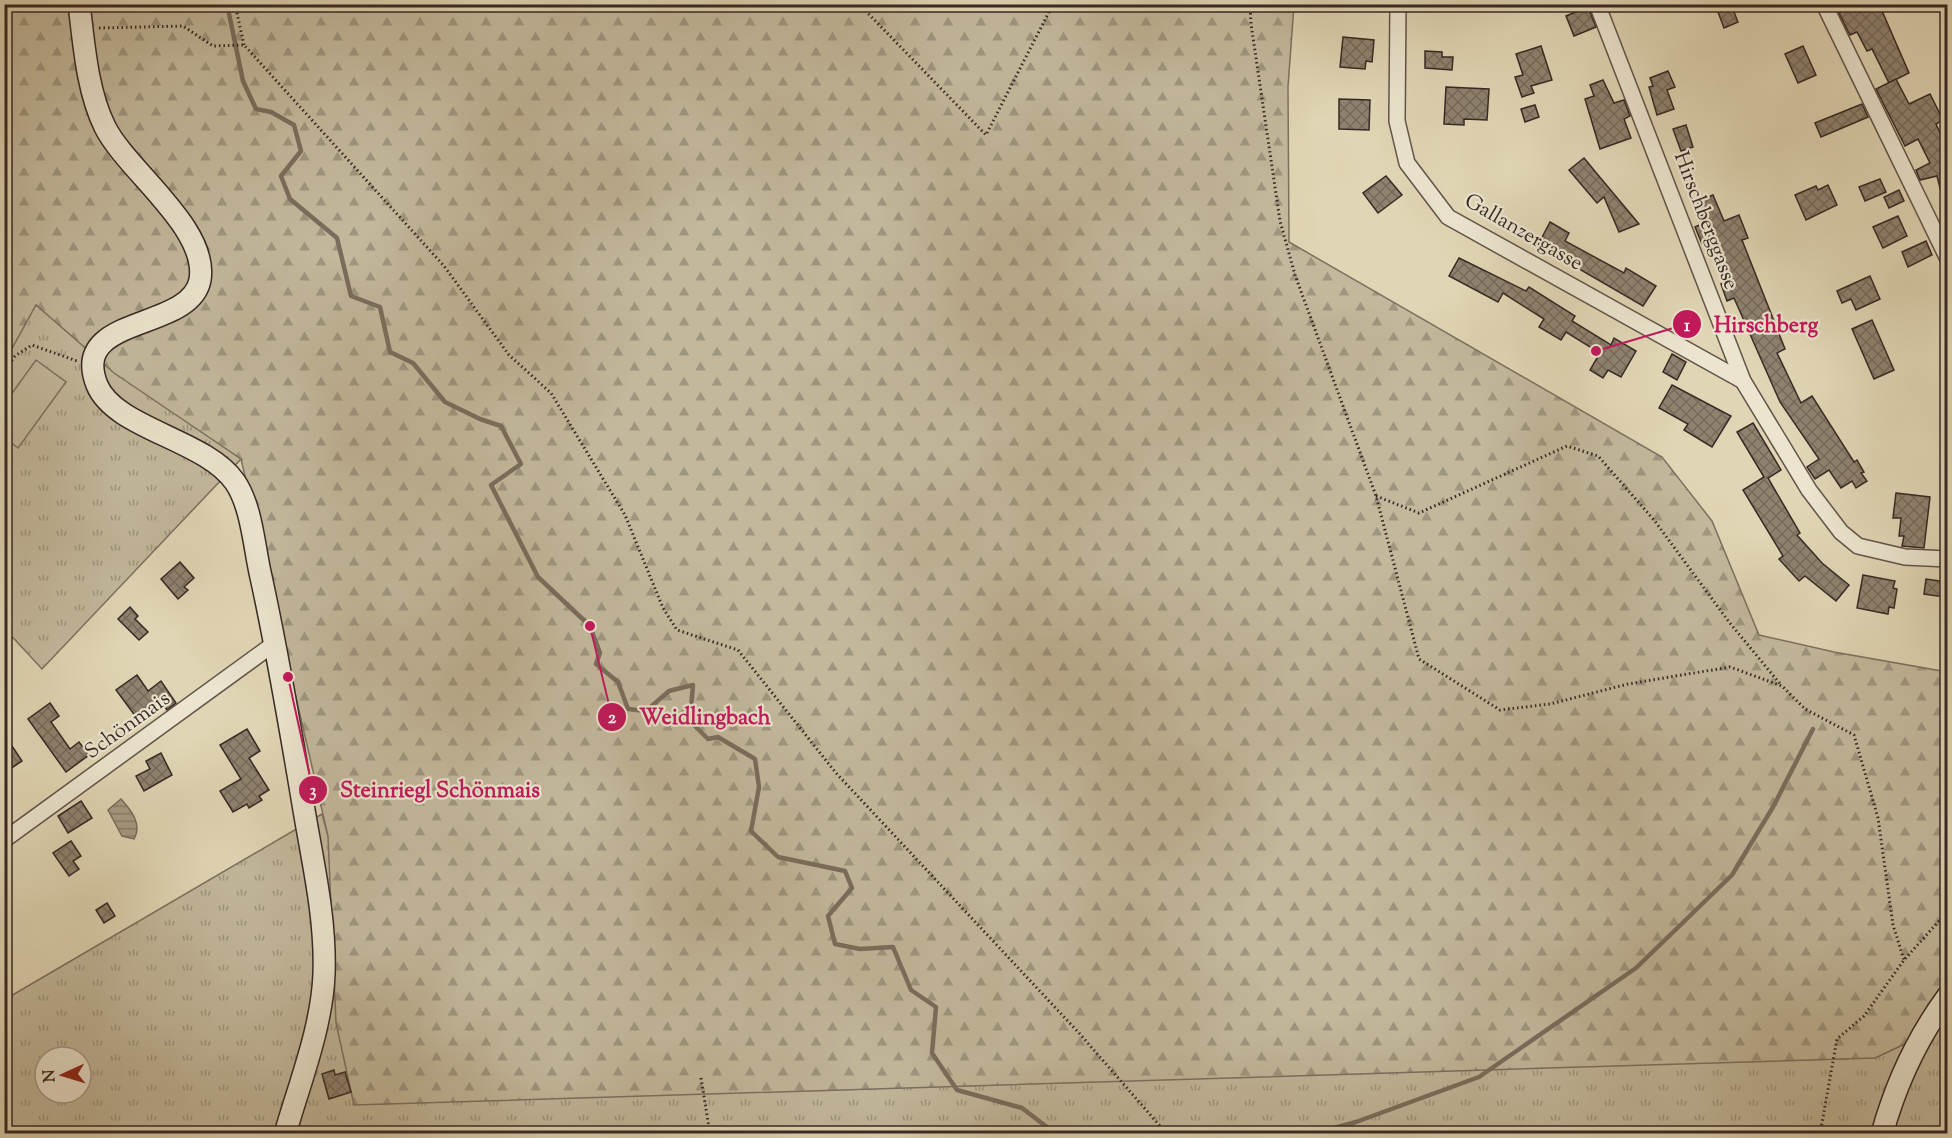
<svg xmlns="http://www.w3.org/2000/svg" width="1952" height="1138" font-family="'Sorts Mill Goudy',serif">
<style>
.grass{fill:url(#grass-tufts);stroke:#7d7060;stroke-width:1.5;fill-rule:evenodd}
.forest{fill:url(#forest-firs);stroke:#7d7060;stroke-width:1.5}
.pitch{fill:#c3b89c;stroke:#7d7060;stroke-width:1.5}
.water{fill:url(#water-rules);stroke:#7a6d5d;stroke-width:1.5}
.lines{fill:none;stroke-linecap:round;stroke-linejoin:round}
.stream{stroke:#7a6d5d;stroke-width:4.5}
.building{fill:url(#building-cross-hatch);stroke:#372925;stroke-width:1.5}
.minor-casing{stroke:#615449;stroke-width:18}
.secondary-casing{stroke:#372925;stroke-width:24}
.path{stroke:#372925;stroke-width:3;stroke-dasharray:1.5 3;stroke-linecap:butt}
.minor{stroke:#ebe4ce;stroke-width:15}
.secondary{stroke:#ebe4ce;stroke-width:21}
.labels{text-anchor:middle;dominant-baseline:central;stroke-width:4.5;stroke-linejoin:round;paint-order:stroke}
.street-label{font-size:21px;fill:#372925;stroke:#ebe4ce}
.leader{fill:none;stroke:#c2185b;stroke-width:2}
.callout-dot{fill:#c2185b;stroke:#ebe4ce;stroke-width:2}
.mark-label{font-size:18px;text-anchor:middle;font-weight:bold;fill:#fff}
.callout-label{font-size:22px;text-anchor:middle;font-weight:bold;fill:#c2185b;stroke:#ebe4ce;stroke-width:4.5;stroke-linejoin:round;paint-order:stroke}
</style>
<defs>
<pattern id="grass-tufts" width="24" height="20" patternUnits="userSpaceOnUse" patternTransform="scale(1.5)"><rect width="24" height="20" fill="#c3b89c"/><path d="M3 7l-1-3M5 7V3M7 7l1-3M15 17l-1-3M17 17v-4M19 17l1-3" fill="none" stroke="#9f967f"/></pattern>
<pattern id="forest-firs" width="22" height="20" patternUnits="userSpaceOnUse" patternTransform="scale(1.5)"><rect width="22" height="20" fill="#c3b89c"/><path d="M5 1l3.5 6h-7zM16 11l3.5 6h-7z" fill="#9f967f"/></pattern>
<pattern id="water-rules" width="6" height="5" patternUnits="userSpaceOnUse" patternTransform="scale(1.5)"><rect width="6" height="5" fill="#a79b83"/><path d="M0 2.5h6" fill="none" stroke="#897e6b"/></pattern>
<pattern id="building-cross-hatch" width="8" height="8" patternUnits="userSpaceOnUse" patternTransform="scale(1.5)"><rect width="8" height="8" fill="#8f826f"/><path d="M0 0l8 8M0 8l8-8" fill="none" stroke="#766a5b"/></pattern>
</defs>
<rect width="100%" height="100%" fill="#e0d5b4"/>
<filter id="stains"><feTurbulence type="fractalNoise" baseFrequency=".00333" numOctaves="4"/><feColorMatrix values="0 0 0 0 .2 0 0 0 0 .09 0 0 0 0 .02 0 0 0 .5 -.17"/></filter>
<radialGradient id="worn" r=".72"><stop offset=".6" stop-color="#630" stop-opacity="0"/><stop offset="1" stop-color="#630" stop-opacity=".3"/></radialGradient>
<g class="grass">
<path d="M35,304L241,459L42,669L5,629V361Z"/>
<path d="M322,814L328,836L1875,1058L1947,1024V1133H5L4,1000ZM45,1057H81V1093H45Z"/>
</g>
<path class="forest" d="M5,5H1294L1288,87L1289,242L1662,457L1712,521L1759,635L1834,652L1947,672V1024L1875,1058L354,1105L336,1023L328,836L241,459L114,373L36,305L5,361Z"/>
<path class="pitch" d="M36,360L66,382L18,448L5,438V403Z"/>
<path class="water" d="M121,799C130,809 143,824 134,839L122,836L108,810Z"/>
<g class="lines">
<g class="stream">
<path d="M227,4L243,81L256,109L271,112L294,125L301,151L281,176L290,199L337,238L351,296L380,307L390,352L413,363L445,402L480,419L501,426L521,464L491,485L538,577L590,626L600,653L596,664L618,682L628,709L646,711L669,691L693,685L690,721L708,739L718,737L755,759L759,787L751,831L778,857L845,871L852,888L828,916L835,944L860,949L893,947L911,990L936,1007L932,1053L957,1090L1022,1108L1056,1134"/>
<path d="M1312,1134L1356,1122L1479,1077L1636,968L1732,875L1773,807L1813,729"/>
</g>
</g>
<g class="building">
<path d="M1715,4H1731L1738,22L1724,28Z"/>
<path d="M1847,4H1879L1909,73L1889,83L1872,49L1867,51L1857,32L1850,35L1839,13L1848,8Z"/>
<path d="M1588,7L1596,27L1574,36L1566,16Z"/>
<path d="M1343,37L1374,40L1372,62L1366,61L1365,69L1340,67Z"/>
<path d="M1541,46L1552,80L1531,86L1534,93L1522,97L1515,77L1523,75L1516,54Z"/>
<path d="M1803,46L1816,75L1798,83L1785,54Z"/>
<path d="M1425,51L1442,52V57H1453L1452,70L1425,68Z"/>
<path d="M1668,71L1675,87L1667,90L1674,109L1657,115L1649,87L1653,86L1650,78Z"/>
<path d="M1896,79L1909,104L1930,94L1943,120L1936,124L1947,148V200H1943L1937,176L1920,180L1916,170L1930,163L1918,139L1905,146L1876,89Z"/>
<path d="M1603,80L1614,103L1624,100L1630,116L1624,119L1631,138L1600,149L1585,99L1594,96L1590,85Z"/>
<path d="M1446,87L1489,89L1487,120L1464,119V125L1444,124Z"/>
<path d="M1339,99L1370,100L1369,130L1339,129Z"/>
<path d="M1862,104L1868,117L1821,137L1815,123Z"/>
<path d="M1535,105L1539,117L1525,122L1521,109Z"/>
<path d="M1686,125L1693,147L1681,151L1673,129Z"/>
<path d="M1584,158L1598,175L1639,224L1619,232L1604,197L1597,203L1569,170Z"/>
<path d="M1386,176L1402,195L1378,213L1363,193Z"/>
<path d="M1880,179L1886,192L1865,201L1859,187Z"/>
<path d="M1828,185L1837,205L1806,220L1795,195L1816,186L1818,190Z"/>
<path d="M1899,190L1904,201L1889,208L1884,197Z"/>
<path d="M1713,195L1724,221L1739,215L1748,238L1742,240L1785,349L1777,353L1801,403L1812,396L1854,462L1857,460L1864,472L1861,473L1867,481L1856,488L1852,481L1841,488L1829,470L1815,479L1807,467L1819,459L1780,402L1734,298L1727,301L1721,284L1729,281L1712,240L1702,244L1695,227L1702,224L1699,216L1703,215L1697,201Z"/>
<path d="M1898,216L1907,236L1883,248L1873,227Z"/>
<path d="M1550,222L1569,233L1565,241L1624,273L1626,268L1656,286L1643,306L1538,245Z"/>
<path d="M1926,241L1932,255L1908,267L1902,252Z"/>
<path d="M1459,258L1526,291L1529,287L1575,316L1572,321L1611,345L1614,338L1636,351L1621,377L1608,370L1603,378L1590,370L1600,353L1566,332L1561,340L1539,327L1544,319L1503,293L1498,302L1449,276Z"/>
<path d="M1870,276L1880,299L1856,310L1851,299L1842,303L1837,291Z"/>
<path d="M1872,320L1894,370L1874,379L1852,329Z"/>
<path d="M1672,354L1686,362L1677,380L1663,372Z"/>
<path d="M1672,385L1731,416L1712,447L1684,430L1688,424L1659,408Z"/>
<path d="M1753,423L1781,470L1768,478L1800,533L1797,535L1822,563L1849,585L1836,601L1805,576L1799,581L1779,559L1783,556L1743,490L1764,477L1737,432Z"/>
<path d="M1896,493L1930,497L1924,548L1902,546L1904,536H1899L1901,518H1893Z"/>
<path d="M180,562L194,578L184,587L188,590L178,599L161,579Z"/>
<path d="M1863,575L1895,581L1893,588L1897,589L1894,608L1889,607L1888,614L1857,608Z"/>
<path d="M1926,579L1946,582L1944,597L1924,594Z"/>
<path d="M130,607L138,616L135,619L148,632L139,640L118,619Z"/>
<path d="M137,675L148,691L161,681L176,703L167,710L159,699L136,717L116,690Z"/>
<path d="M50,703L59,716L51,722L70,749L79,742L89,755L66,772L28,719Z"/>
<path d="M247,729L260,751L249,758L269,790L259,796L262,800L249,808L247,804L233,812L220,791L241,779L220,745Z"/>
<path d="M4,734L22,761L4,773Z"/>
<path d="M161,753L172,775L144,791L136,776L150,769L146,761Z"/>
<path d="M81,801L92,818L68,833L58,816Z"/>
<path d="M71,841L81,856L73,861L79,869L69,876L53,853Z"/>
<path d="M107,903L115,916L104,923L96,910Z"/>
<path d="M334,1070L335,1075L345,1072L351,1092L329,1099L322,1074Z"/>
</g>
<g class="lines">
<defs>
<g id="minor">
<path d="M1398,4L1397,121L1407,163L1448,217L1743,381"/>
<path d="M1597,4L1743,381L1809,490L1841,532L1858,546L1905,557L1948,559"/>
<path d="M1824,4L1948,259"/>
<path d="M4,840L275,643"/>
</g>
<g id="secondary">
<path d="M79,4C84,44 87,91 105,127C127,171 209,228 200,280C190,332 69,314 97,385C115,429 205,439 235,482C252,507 254,547 261,577C278,654 291,732 304,810C313,864 326,919 324,974C322,1027 300,1082 285,1134"/>
<path d="M1882,1134C1896,1083 1917,1038 1948,996"/>
</g>
</defs>
<use href="#minor" class="minor-casing"/>
<use href="#secondary" class="secondary-casing"/>
<g class="path">
<path d="M235,4L244,45"/>
<path d="M859,4L986,135L1053,4"/>
<path d="M1250,4L1251,24L1280,221L1295,275L1376,496L1419,659L1500,710L1550,704L1628,684L1730,667L1782,686L1805,709L1854,735L1878,818L1893,925L1904,960"/>
<path d="M99,28L183,26L213,46L244,45L444,266L509,355L551,393L625,515L663,608L677,630L738,650L836,773L1079,1033L1167,1134"/>
<path d="M4,372L15,356L32,345L77,361"/>
<path d="M1376,496L1419,513L1567,446L1598,456L1654,520L1729,622L1781,685"/>
<path d="M701,1078L710,1134"/>
<path d="M1820,1134L1837,1039L1864,1016L1904,960L1948,911"/>
</g>
<use href="#minor" class="minor"/>
<use href="#secondary" class="secondary"/>
</g>
<g class="labels">
<g class="street-label">
<text transform="translate(1705 221) rotate(69)">Hirschberggasse</text>
<text transform="translate(1523 233) rotate(30)">Gallanzergasse</text>
<text transform="translate(128 726) rotate(-36)">Schönmais</text>
</g>
</g>
<path class="leader" d="M1596 351L1687 324M590 626L612 717M288 677L313 790"/>
<g class="callout-dot">
<circle cx="1596" cy="351" r="6"/>
<circle cx="590" cy="626" r="6"/>
<circle cx="288" cy="677" r="6"/>
<circle cx="1687" cy="324" r="15"/>
<circle cx="612" cy="717" r="15"/>
<circle cx="313" cy="790" r="15"/>
</g>
<g class="mark-label">
<text x="1687" y="331">1</text>
<text x="612" y="723">2</text>
<text x="313" y="796">3</text>
</g>
<g class="callout-label">
<text x="1766" y="332">Hirschberg</text>
<text x="705" y="724">Weidlingbach</text>
<text x="440" y="797">Steinriegl Schönmais</text>
</g>
<rect width="1952" height="1138" fill="none" stroke="#e0d5b4" stroke-width="24"/>
<rect x="6" y="6" width="1940" height="1126" fill="none" stroke="#372925" stroke-width="3"/>
<rect x="12" y="12" width="1928" height="1114" fill="none" stroke="#372925" stroke-width="1.5"/>
<g transform="translate(63 1075) rotate(266)"><circle r="28" fill="#ebe4ce" stroke="#a3998a" stroke-width="1.5"/>
<path d="M0-4.5L10 22L0 15L-10 22Z" fill="#8f2418"/>
<text y="-9" font-size="16" font-weight="bold" text-anchor="middle" fill="#372925">N</text>
</g>
<rect width="100%" height="100%" filter="url(#stains)"/>
<rect width="100%" height="100%" fill="url(#worn)"/>
</svg>
